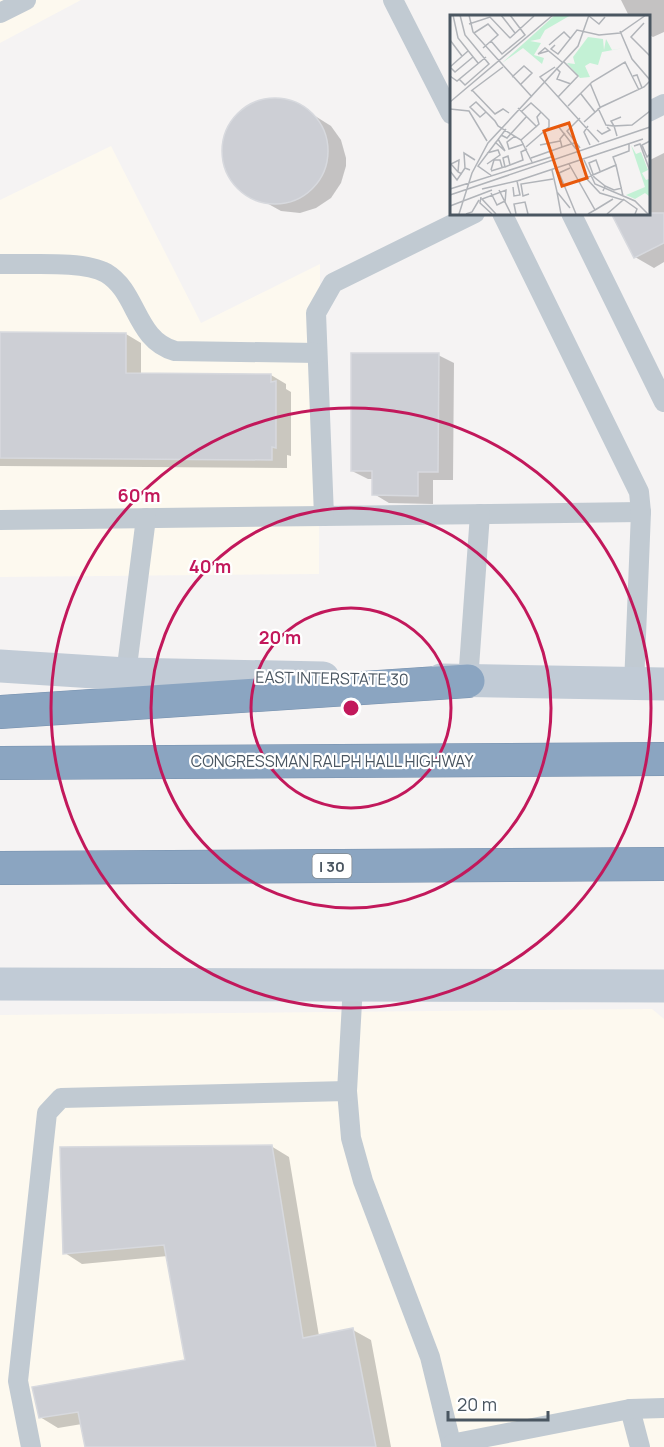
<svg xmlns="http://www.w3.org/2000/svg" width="664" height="1447" font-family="Manrope,sans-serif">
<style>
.commercial{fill:#fdf9ef}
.shadow{fill:#0003}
.building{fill:#cdcfd5;stroke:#d7d9de;stroke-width:1.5}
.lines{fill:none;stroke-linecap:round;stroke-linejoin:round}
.highway-casing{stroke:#7690ad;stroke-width:34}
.lane{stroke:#c1cad2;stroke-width:20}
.secondary{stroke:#c1cbd6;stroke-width:33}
.highway{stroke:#8ba5c1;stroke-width:33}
.ring{fill:none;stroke:#c2185b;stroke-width:3}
.labels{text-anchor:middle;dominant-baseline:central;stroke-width:4.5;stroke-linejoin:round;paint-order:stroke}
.shield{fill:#fff;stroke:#808990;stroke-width:1.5}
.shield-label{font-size:15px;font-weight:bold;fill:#4a5661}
.street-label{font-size:16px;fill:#4a5661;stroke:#fff}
.inset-road{fill:none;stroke:#b1b4b9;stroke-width:1.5}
.view{fill:#e8590c;fill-opacity:0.15;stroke:#e8590c;stroke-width:3}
.inset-edge{fill:none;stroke:#4a5661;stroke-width:3}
.centre{fill:#c2185b;stroke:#fff;stroke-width:3}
.ring-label{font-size:18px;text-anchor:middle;font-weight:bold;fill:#c2185b;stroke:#fff;stroke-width:4.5;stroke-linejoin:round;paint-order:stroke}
</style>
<rect width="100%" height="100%" fill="#f5f3f3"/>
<g class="commercial">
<path d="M0,0H81L0,43Z"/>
<path d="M111,146L201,323L320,264L319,574L0,577V200Z"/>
<path d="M652,1009L664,1019V1447H0V1015Z"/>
</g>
<g class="shadow">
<path d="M621,0H664V32L653,37L648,34V16H629Z"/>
<path d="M279,100L296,104L331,126L341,140L346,158V166L341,183L331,198L316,208L300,213L281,211L238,187L228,172L223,155L225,138L238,115L261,101Z"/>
<path d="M664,153V262L654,268L635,257L613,213H648V161Z"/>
<path d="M0,334H126L141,343V375H271L286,384V389L291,392V456L287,455V468L0,466Z"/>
<path d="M438,355L454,363L453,480H433V504L389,503L374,494V479H368L352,471Z"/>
<path d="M271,1146L289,1157L319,1336L353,1330L371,1340L391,1447H87L82,1424L58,1428L40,1417L187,1361L168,1256L82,1264L65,1253Z"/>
</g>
<g class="building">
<circle cx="275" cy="151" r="53"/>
<path d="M611,213H664V243L634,258Z"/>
<path d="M0,332L126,333V373L271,374V382L276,381V448L272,447V460L0,458Z"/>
<path d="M351,353H439L438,472H418V496L372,495V471H351Z"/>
<path d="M272,1145L303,1338L353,1328L376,1447H85L78,1412L39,1418L32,1387L185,1360L164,1245L63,1254L60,1147Z"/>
</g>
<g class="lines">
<defs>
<g id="highway">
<path d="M0,712L468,681"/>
<path d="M0,763L664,759"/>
<path d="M0,868L664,864"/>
</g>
</defs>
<use href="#highway" class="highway-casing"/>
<g class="lane">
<path d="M393,0L451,114"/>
<path d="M0,13L26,0"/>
<path d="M648,112L664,104"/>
<path d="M475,213L333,283L316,313L324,516L641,512"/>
<path d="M502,213L639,492L641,512L634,685"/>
<path d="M571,213L664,402"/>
<path d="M0,264C28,265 83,260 106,273C138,292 135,340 175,351L317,353"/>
<path d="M0,520L324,516"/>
<path d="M126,674L146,518"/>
<path d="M468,681L480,514"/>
<path d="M353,985L347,1091L351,1138L363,1181L430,1357L452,1447"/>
<path d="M630,1409L640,1447"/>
<path d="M451,1444L630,1409L664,1408"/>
<path d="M31,1447L18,1381L47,1113L61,1098L347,1091"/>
</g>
<g class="secondary">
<path d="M0,666L126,674L323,678"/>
<path d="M441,680L664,684"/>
<path d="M0,984L664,986"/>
</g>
<use href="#highway" class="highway"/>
</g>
<g class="ring">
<circle cx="351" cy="708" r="100"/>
<circle cx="351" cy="708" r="200"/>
<circle cx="351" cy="708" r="300"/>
</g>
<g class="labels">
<rect class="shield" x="312.5" y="854" width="39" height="24" rx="4.5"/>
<g class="shield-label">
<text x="332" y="866">I 30</text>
</g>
<g class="street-label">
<text transform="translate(332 678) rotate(1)">EAST INTERSTATE 30</text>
<text x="332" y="761">CONGRESSMAN RALPH HALL HIGHWAY</text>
</g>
</g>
<g transform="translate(450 15)">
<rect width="200" height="200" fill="#f5f3f3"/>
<path d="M105,0H121L95,15L90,24L80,26L91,28L84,40L94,43L92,49L73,33L52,48ZM138,22L153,24L154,35L156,24L162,35L174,33L152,37L148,50L140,48L135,51L140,62L130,63L117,48L125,49L123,42ZM181,130L186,139L191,137L198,155L192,158L196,165L199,164V181L195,178L185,184L176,180L195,172Z" fill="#c3f1d5"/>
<path class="inset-road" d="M3,0L8,23L28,48M19,0L23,17L82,82M51,0L65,18M139,1L149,9L155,2M194,8L181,22L200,41M19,9L40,2L60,23M170,16L182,44L200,65M24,18L38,9L48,20L33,33M60,23L84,1M0,25L12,41M41,26L52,39L75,20L60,0M99,30L114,17L121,24M105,30L101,34L108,39L127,15L149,20L170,18L196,0M98,36L88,39L95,33L112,47M0,52L5,57L23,42M0,52L18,36M105,52L90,62L149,127M106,53L110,57L107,64L121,69M0,61L7,66L36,42M183,61L187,60L192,73M62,62L74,51L82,58L70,70M9,64L15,70L39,49L15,20L10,0M140,68L150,92M22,75L45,99L53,94L59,98M21,76L53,52M131,79L145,97M108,82L128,61L113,46M0,87L103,0M118,91L142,67L175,47L189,75M68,93L87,112M148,93L156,110L164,111L161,106L171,102M0,94L19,96L37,126M72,96L81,88L91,97M36,97L30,102L20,92L26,87L45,106L48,111L71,125L82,147M130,103L117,116L130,133M134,107L151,92L194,72L200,66M108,111L126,134M138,111L134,117L140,130M147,115L152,119L160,115L157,112M115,118L110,124L112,132L124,128M51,120L57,123L77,101M65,121L57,127L59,134L74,129M167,121L164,111L182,110L200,96M71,125L89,109L87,102L91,97L99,105V112L76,132M200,126L192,130L197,142L200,139M45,127L55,136L48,124M90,130L110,126M184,131L190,129L200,156M37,138L48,135L50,140L37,149M81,143L112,132M134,145L145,169L185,186L198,199M119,149L145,195L138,199M60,150L73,145L71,137L77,134M166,150L173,181M15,153L14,138L25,145M120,153L109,158L126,199M41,155L44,145H50L52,152M102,155L107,177L120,193M0,156L7,165L15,153L20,155M41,156L54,152H55L60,150L58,141L53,143L55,152M150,156L146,145L139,148L144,162L155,171L153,176M8,157L9,145L1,149L8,157L12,159M42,161L28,151L56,114M135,162L150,178L173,185L157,199M67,166L193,124M129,166L166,150L163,142L179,136V129M155,171L164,175L172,173M63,172L64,181L70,180L67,166M0,174L104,141M32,174L71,165M49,175L61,199M107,177L111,199M41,178L47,190L55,186M79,179L73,181L71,169L103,164M0,180L200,112M31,182L30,188L42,199M173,184L187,194L185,199M0,191L42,175M145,195L163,184M9,199L22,158L38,128L128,31L139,0M16,199L22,197L29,185M46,199L32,184L56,175L55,188M66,199L64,189L75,187L78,199"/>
<path class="view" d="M119,108L137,163L112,171L94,116Z"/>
<rect width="200" height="200" class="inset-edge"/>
</g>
<circle cx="351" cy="708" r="9" class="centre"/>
<g class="ring-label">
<text x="139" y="502">60 m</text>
<text x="210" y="573">40 m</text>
<text x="280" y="644">20 m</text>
</g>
<path d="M448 1411v9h100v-9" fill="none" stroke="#4a5661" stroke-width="3"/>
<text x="457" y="1411" font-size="18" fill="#4a5661" stroke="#ffffff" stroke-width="4.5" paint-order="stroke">20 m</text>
</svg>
